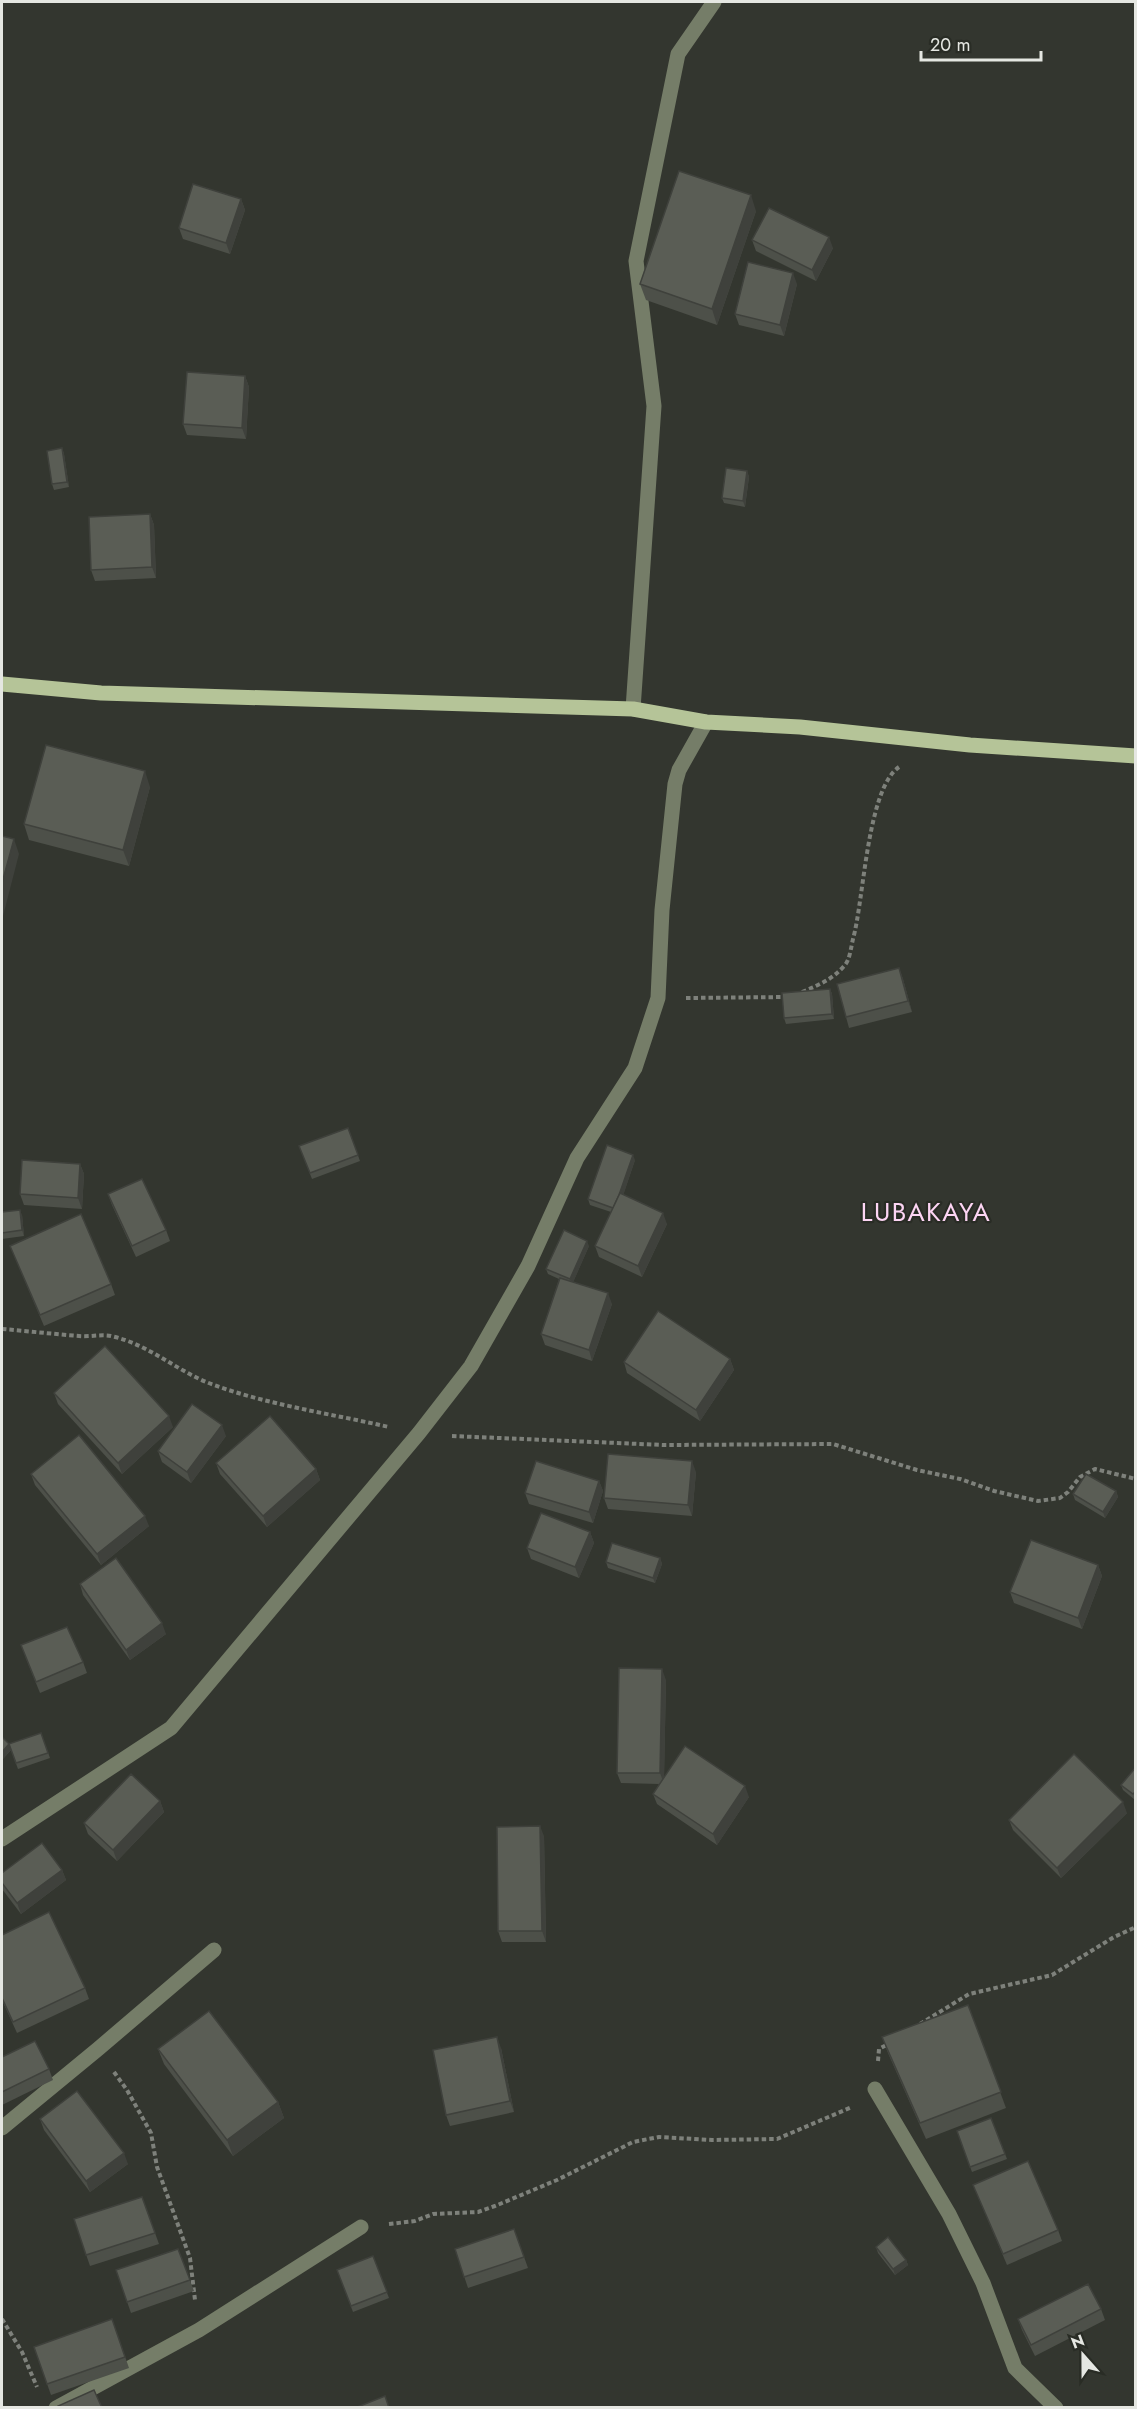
<svg xmlns="http://www.w3.org/2000/svg" width="1137" height="2409" font-family="Jost,sans-serif">
<style>
.lines{fill:none;stroke-linecap:round;stroke-linejoin:round}
.path{stroke:#7e817b;stroke-width:4;stroke-dasharray:4.5 3;stroke-linecap:butt}
.minor{stroke:#757d68;stroke-width:15}
.major{stroke:#b5c498;stroke-width:15}
.wall{fill:#4d5049}
.shaded-wall{fill:#3f413c}
.building{fill:#5a5d55;stroke:#3f413c;stroke-width:1.5}
.labels{text-anchor:middle;dominant-baseline:central;stroke-width:4.5;stroke-linejoin:round;paint-order:stroke}
.quarter-label{font-size:26px;letter-spacing:1.5px;fill:#fdd5f4;stroke:#292c25}
</style>
<rect width="100%" height="100%" fill="#33362f"/>
<g class="lines">
<g class="path">
<path d="M802,992C819,985 833,979 845,965C850,959 851,947 853,939C864,900 867,789 899,767"/>
<path d="M686,998L786,997"/>
<path d="M2,1329C27,1331 53,1334 79,1336C90,1337 101,1334 111,1336C151,1345 177,1372 214,1385C269,1405 332,1414 389,1427"/>
<path d="M452,1436L664,1445L833,1444L917,1470L960,1479L994,1491L1038,1501L1060,1498L1068,1492L1080,1477L1095,1469L1136,1479"/>
<path d="M920,2024L969,1994L1052,1975L1114,1937L1136,1927"/>
<path d="M878,2061L879,2049L888,2044"/>
<path d="M114,2072L127,2090L151,2133L157,2167L190,2258L195,2300"/>
<path d="M389,2224L415,2221L433,2214L478,2212L495,2206L557,2180L633,2142L659,2137L712,2140L777,2139L852,2107"/>
<path d="M2,2319L22,2352L37,2387"/>
</g>
<g class="minor">
<path d="M633,709L654,406L636,261L678,54L714,2"/>
<path d="M2,1839L171,1728L419,1433L471,1366L528,1266L577,1158L635,1068L658,998L662,910L675,784L679,770L706,722"/>
<path d="M875,2089L949,2214L983,2283L1015,2368L1056,2408"/>
<path d="M2,2128L98,2049L214,1950"/>
<path d="M56,2408L199,2330L361,2227"/>
</g>
<path class="major" d="M2,684L101,693L633,709L706,722L800,727L970,745L1136,756"/>
</g>
<g class="wall">
<path d="M241,199L245,210L230,254L183,239L179,228Z"/>
<path d="M756,211L717,325L646,300L640,284Z"/>
<path d="M752,240L833,248L816,281L756,251Z"/>
<path d="M797,284L784,336L739,325L735,314Z"/>
<path d="M245,376L249,387L246,439L187,435L183,424Z"/>
<path d="M62,448L64,454L69,487L54,490L52,484Z"/>
<path d="M747,471L749,477L745,507L724,503L722,498Z"/>
<path d="M150,514L154,525L156,578L95,581L91,570Z"/>
<path d="M150,787L129,866L29,840L24,824Z"/>
<path d="M899,968L903,979L912,1012L849,1028L846,1017Z"/>
<path d="M830,989L832,994L834,1019L786,1024L784,1018Z"/>
<path d="M348,1128L360,1161L312,1179L299,1146Z"/>
<path d="M635,1160L623,1195L667,1224L642,1277L599,1257L595,1246L611,1212L590,1205L588,1199Z"/>
<path d="M80,1164L84,1174L82,1209L24,1205L20,1194Z"/>
<path d="M108,1194L166,1230L170,1241L136,1257L112,1205Z"/>
<path d="M2,1212L22,1215L24,1236L2,1239Z"/>
<path d="M10,1246L111,1284L115,1295L44,1326Z"/>
<path d="M589,1246L573,1282L612,1304L592,1361L545,1345L541,1334L559,1279L548,1274L546,1269Z"/>
<path d="M730,1359L734,1370L700,1421L627,1373L624,1362Z"/>
<path d="M54,1393L173,1427L122,1474L58,1404Z"/>
<path d="M226,1436L191,1483L162,1462L158,1451Z"/>
<path d="M216,1463L316,1469L320,1480L267,1527L220,1474Z"/>
<path d="M696,1472L692,1516L608,1509L604,1498Z"/>
<path d="M31,1474L149,1526L101,1565L35,1485Z"/>
<path d="M599,1481L603,1491L593,1523L529,1504L525,1493Z"/>
<path d="M1116,1491L1118,1497L1105,1518L1075,1500L1073,1494Z"/>
<path d="M590,1532L594,1543L579,1578L531,1559L527,1548Z"/>
<path d="M660,1558L662,1564L655,1583L608,1568L606,1562Z"/>
<path d="M1098,1565L1102,1576L1082,1629L1014,1603L1010,1592Z"/>
<path d="M80,1584L166,1634L130,1660L83,1595Z"/>
<path d="M25,1656L83,1662L87,1673L40,1693Z"/>
<path d="M666,1680L664,1776L749,1797L717,1845L657,1804L653,1794L659,1784L621,1783L617,1773Z"/>
<path d="M41,1733L50,1758L18,1769L11,1750L2,1760V1737L9,1744Z"/>
<path d="M1136,1767L1135,1800L1123,1790L1121,1785Z"/>
<path d="M160,1801L164,1812L117,1861L88,1834L84,1823Z"/>
<path d="M1127,1813L1061,1878L1013,1830L1009,1820Z"/>
<path d="M544,1836L546,1942H502L498,1931Z"/>
<path d="M62,1870L66,1880L21,1914L2,1889V1873Z"/>
<path d="M2,1935L85,1988L89,1999L17,2033L2,2000Z"/>
<path d="M968,2005L1006,2108L926,2139L888,2053L882,2037Z"/>
<path d="M501,2048L514,2112L450,2126L446,2115Z"/>
<path d="M158,2049L278,2102L284,2118L233,2156L164,2064Z"/>
<path d="M2,2057L49,2069L53,2080L2,2105Z"/>
<path d="M991,2118L1007,2159L972,2172L957,2131Z"/>
<path d="M40,2119L128,2164L90,2192L44,2130Z"/>
<path d="M973,2185L1058,2230L1062,2241L1007,2265Z"/>
<path d="M142,2197L159,2244L90,2266L74,2219Z"/>
<path d="M514,2229L528,2268L468,2288L455,2249Z"/>
<path d="M876,2247L906,2260L908,2265L895,2275L878,2253Z"/>
<path d="M178,2249L194,2291L131,2313L116,2270Z"/>
<path d="M373,2256L389,2298L353,2312L337,2270Z"/>
<path d="M1101,2309L1105,2320L1035,2356L1022,2330L1018,2319Z"/>
<path d="M112,2319L129,2368L51,2395L34,2347Z"/>
</g>
<g class="shaded-wall">
<path d="M751,195L756,211L717,325L712,309Z"/>
<path d="M241,199L245,210L230,254L226,243Z"/>
<path d="M829,237L833,248L816,281L812,270Z"/>
<path d="M793,273L797,284L784,336L780,325Z"/>
<path d="M245,376L249,387L246,439L242,428Z"/>
<path d="M62,448L64,454L69,487L67,482Z"/>
<path d="M747,471L749,477L745,507L743,501Z"/>
<path d="M150,514L154,525L156,578L152,567Z"/>
<path d="M145,771L150,787L129,866L123,850Z"/>
<path d="M14,839L19,854L2,920V883Z"/>
<path d="M899,968L903,979L912,1012L908,1001Z"/>
<path d="M830,989L832,994L834,1019L832,1014Z"/>
<path d="M633,1155L635,1160L617,1214L614,1208Z"/>
<path d="M80,1164L84,1174L82,1209L78,1198Z"/>
<path d="M20,1210L22,1215L24,1236L22,1230Z"/>
<path d="M663,1213L667,1224L642,1277L638,1266Z"/>
<path d="M587,1241L589,1246L572,1285L570,1279Z"/>
<path d="M608,1293L612,1304L592,1361L589,1350Z"/>
<path d="M730,1359L734,1370L700,1421L696,1410Z"/>
<path d="M169,1416L173,1427L122,1474L118,1463Z"/>
<path d="M222,1425L226,1436L191,1483L187,1472Z"/>
<path d="M692,1461L696,1472L692,1516L688,1505Z"/>
<path d="M316,1469L320,1480L267,1527L263,1516Z"/>
<path d="M599,1481L603,1491L593,1523L589,1512Z"/>
<path d="M1116,1491L1118,1497L1105,1518L1103,1512Z"/>
<path d="M145,1516L149,1526L101,1565L97,1554Z"/>
<path d="M590,1532L594,1543L579,1578L575,1567Z"/>
<path d="M660,1558L662,1564L655,1583L653,1578Z"/>
<path d="M1098,1565L1102,1576L1082,1629L1078,1618Z"/>
<path d="M162,1623L166,1634L130,1660L126,1650Z"/>
<path d="M662,1669L666,1680L664,1784L660,1773Z"/>
<path d="M9,1744L11,1750L2,1760V1752Z"/>
<path d="M745,1786L749,1797L717,1845L713,1834Z"/>
<path d="M160,1801L164,1812L117,1861L113,1850Z"/>
<path d="M1123,1802L1127,1813L1061,1878L1057,1868Z"/>
<path d="M540,1826L544,1836L546,1942L542,1931Z"/>
<path d="M62,1870L66,1880L21,1914L17,1903Z"/>
<path d="M497,2037L501,2048L514,2112L510,2101Z"/>
<path d="M278,2102L284,2118L233,2156L227,2140Z"/>
<path d="M124,2153L128,2164L90,2192L86,2181Z"/>
<path d="M906,2260L908,2265L895,2275L893,2269Z"/>
</g>
<g class="building">
<path d="M679,171L751,195L712,309L640,284Z"/>
<path d="M193,184L241,199L226,243L179,228Z"/>
<path d="M769,208L829,237L812,270L752,240Z"/>
<path d="M748,262L793,273L780,325L735,314Z"/>
<path d="M187,372L245,376L242,428L183,424Z"/>
<path d="M62,448L67,482L52,484L47,451Z"/>
<path d="M726,468L747,471L743,501L722,498Z"/>
<path d="M150,514L152,567L91,570L89,517Z"/>
<path d="M46,745L145,771L123,850L24,824Z"/>
<path d="M2,836L14,839L2,883Z"/>
<path d="M899,968L908,1001L846,1017L837,984Z"/>
<path d="M830,989L832,1014L784,1018L782,993Z"/>
<path d="M348,1128L358,1155L310,1173L299,1146Z"/>
<path d="M607,1145L633,1155L619,1195L613,1208L588,1199Z"/>
<path d="M22,1160L80,1164L78,1198L20,1194Z"/>
<path d="M142,1179L166,1230L132,1246L108,1194Z"/>
<path d="M620,1193L663,1213L638,1266L595,1246Z"/>
<path d="M20,1210L22,1230L2,1233V1212Z"/>
<path d="M81,1214L111,1284L40,1315L10,1246Z"/>
<path d="M564,1230L587,1241L570,1279L546,1269Z"/>
<path d="M560,1278L608,1293L589,1350L541,1334Z"/>
<path d="M658,1311L730,1359L696,1410L624,1362Z"/>
<path d="M105,1346L169,1416L118,1463L54,1393Z"/>
<path d="M192,1404L222,1425L187,1472L158,1451Z"/>
<path d="M270,1416L316,1469L263,1516L216,1463Z"/>
<path d="M79,1435L145,1516L97,1554L31,1474Z"/>
<path d="M608,1454L692,1461L688,1505L604,1498Z"/>
<path d="M536,1461L599,1481L589,1512L525,1493Z"/>
<path d="M1086,1474L1116,1491L1103,1512L1073,1494Z"/>
<path d="M541,1513L590,1532L575,1567L527,1548Z"/>
<path d="M1031,1540L1098,1565L1078,1618L1010,1592Z"/>
<path d="M612,1543L660,1558L653,1578L606,1562Z"/>
<path d="M116,1558L162,1623L126,1650L80,1584Z"/>
<path d="M67,1627L83,1662L36,1682L21,1645Z"/>
<path d="M619,1668L662,1669L660,1773H617Z"/>
<path d="M41,1733L48,1753L16,1763L9,1744L2,1752V1737L9,1744Z"/>
<path d="M685,1746L745,1786L713,1834L653,1794Z"/>
<path d="M1074,1754L1123,1802L1057,1868L1009,1820Z"/>
<path d="M1136,1767V1791L1133,1794L1121,1785Z"/>
<path d="M131,1774L160,1801L113,1850L84,1823Z"/>
<path d="M540,1826L542,1931H498L497,1827Z"/>
<path d="M42,1843L62,1870L17,1903L2,1883V1873Z"/>
<path d="M49,1912L85,1988L13,2022L2,1998V1935Z"/>
<path d="M968,2005L1001,2092L920,2123L882,2037Z"/>
<path d="M209,2011L278,2102L227,2140L158,2049Z"/>
<path d="M497,2037L510,2101L446,2115L433,2050Z"/>
<path d="M35,2041L49,2069L2,2092V2057Z"/>
<path d="M77,2091L124,2153L86,2181L40,2119Z"/>
<path d="M991,2118L1005,2154L970,2167L957,2131Z"/>
<path d="M1028,2161L1058,2230L1003,2254L973,2185Z"/>
<path d="M142,2197L155,2233L86,2255L74,2219Z"/>
<path d="M514,2229L524,2257L464,2277L455,2249Z"/>
<path d="M888,2237L906,2260L893,2269L876,2247Z"/>
<path d="M178,2249L190,2280L127,2302L116,2270Z"/>
<path d="M373,2256L387,2292L351,2306L337,2270Z"/>
<path d="M1088,2284L1101,2309L1031,2345L1018,2319Z"/>
<path d="M112,2319L125,2357L47,2384L34,2347Z"/>
<path d="M94,2390L102,2408H59L58,2406Z"/>
<path d="M385,2396L389,2408H355Z"/>
</g>
<g class="labels">
<g class="quarter-label">
<text x="926" y="1212">LUBAKAYA</text>
</g>
</g>
<rect width="1137" height="2409" fill="none" stroke="#e5e7e2" stroke-width="6"/>
<g transform="translate(1083 2355) rotate(339)" stroke="#292c25" stroke-width="4.5" paint-order="stroke">
<path d="M0-4.5L10 22L0 15L-10 22Z" fill="#e5e7e2"/>
<text y="-9" font-size="16" font-weight="bold" text-anchor="middle" fill="#e5e7e2">N</text>
</g>
<path d="M921 51v9h120v-9" fill="none" stroke="#e5e7e2" stroke-width="3"/>
<text x="930" y="51" font-size="18" fill="#e5e7e2" stroke="#292c25" stroke-width="4.5" paint-order="stroke">20 m</text>
</svg>
